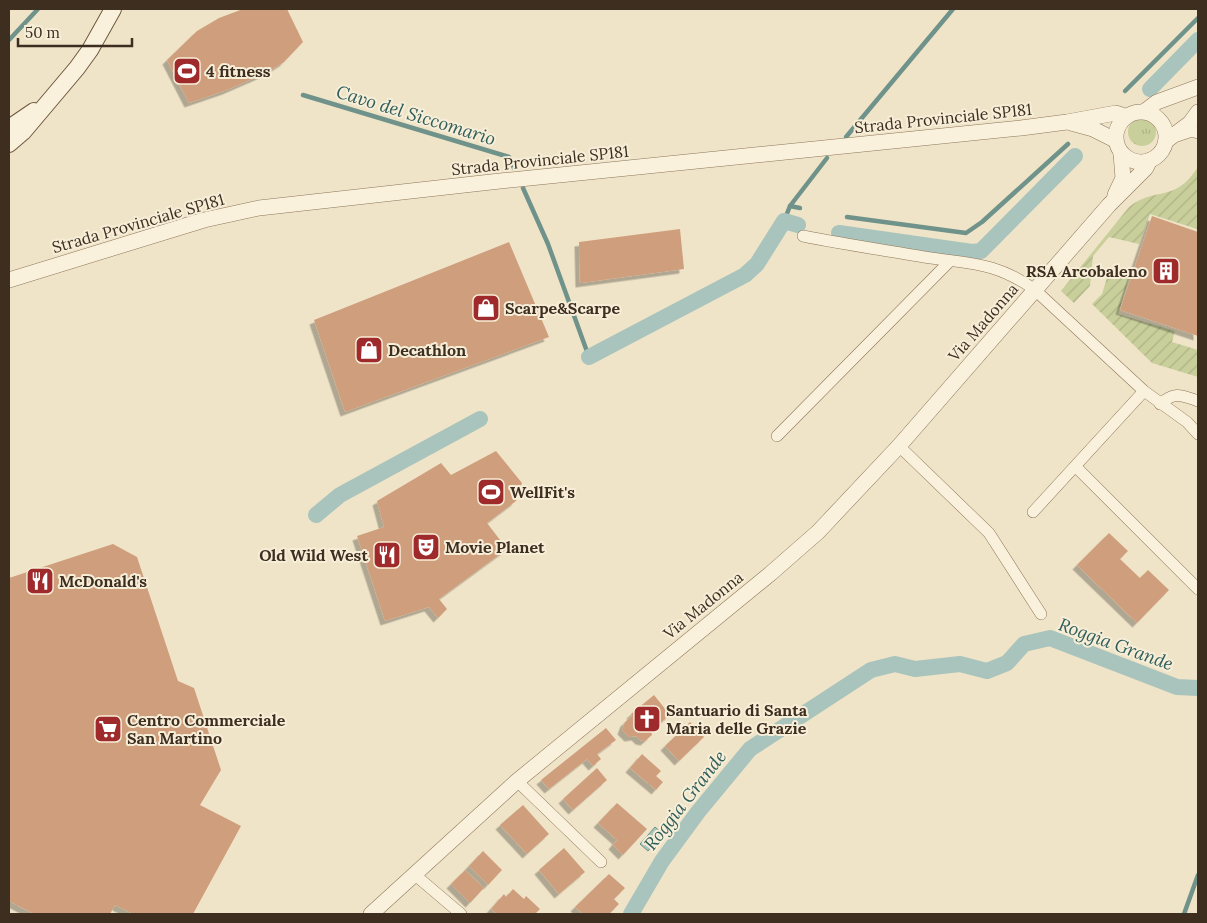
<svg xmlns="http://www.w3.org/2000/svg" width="1207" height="923" font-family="Lora,serif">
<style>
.grass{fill:url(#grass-tufts)}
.garden{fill:url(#garden-furrows)}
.water{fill:url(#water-ripples);stroke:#6f938a}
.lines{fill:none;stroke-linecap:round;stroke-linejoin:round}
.stream{stroke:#6f938a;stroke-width:4.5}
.canal{stroke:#a9c4bc;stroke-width:16}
.building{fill:#cf9f7d;filter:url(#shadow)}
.minor-casing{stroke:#8d765c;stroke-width:12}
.tertiary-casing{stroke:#8d765c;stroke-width:16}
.secondary-casing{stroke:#6f573f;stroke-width:18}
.minor{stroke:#faf1dc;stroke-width:11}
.tertiary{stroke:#faf1dc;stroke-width:15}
.secondary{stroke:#faf1dc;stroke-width:16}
.labels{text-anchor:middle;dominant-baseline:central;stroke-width:4;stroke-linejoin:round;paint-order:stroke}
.poi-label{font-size:16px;font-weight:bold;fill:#3d2e20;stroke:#f7eed8;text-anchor:start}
.street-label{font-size:16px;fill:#3d2e20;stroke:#f7eed8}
.water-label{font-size:18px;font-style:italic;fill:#2f5d5a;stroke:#f7eed8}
</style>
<defs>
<pattern id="grass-tufts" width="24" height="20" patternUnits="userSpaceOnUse" patternTransform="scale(1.25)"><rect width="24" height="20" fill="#c9cf9b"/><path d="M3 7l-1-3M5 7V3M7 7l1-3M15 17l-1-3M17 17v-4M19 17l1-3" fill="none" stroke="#aeb285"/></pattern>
<pattern id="garden-furrows" width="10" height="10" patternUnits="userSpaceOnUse" patternTransform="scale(1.25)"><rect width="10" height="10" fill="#c9cf9b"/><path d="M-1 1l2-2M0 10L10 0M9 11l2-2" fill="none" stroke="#aeb285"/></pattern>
<pattern id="water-ripples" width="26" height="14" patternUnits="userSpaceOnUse" patternTransform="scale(1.25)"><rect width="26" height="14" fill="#a9c4bc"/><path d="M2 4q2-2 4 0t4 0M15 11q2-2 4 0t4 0" fill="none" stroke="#8ba098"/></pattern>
<filter id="shadow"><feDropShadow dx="-4.5" dy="4.5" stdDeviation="0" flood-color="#0004"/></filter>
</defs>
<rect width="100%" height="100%" fill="#f0e4c8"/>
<circle class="grass" cx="1142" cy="132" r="14"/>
<g class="garden">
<path d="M1198,167L1197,229L1150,214L1139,244L1109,237L1093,256L1090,286L1074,303L1061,291L1129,207C1155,186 1174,204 1198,167Z"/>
<path d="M1109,271L1129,278L1118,314L1175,331L1172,342L1198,350V377L1152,363L1092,304L1102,294Z"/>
</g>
<path class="water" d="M655,827L663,834L648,851L640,844Z"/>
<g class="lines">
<g class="stream">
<path d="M9,40L38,9"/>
<path d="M1125,91L1198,18"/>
<path d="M303,95L509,157L514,168"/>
<path d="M846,137L953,9"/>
<path d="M523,188L548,244L589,357"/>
<path d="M790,206L800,208"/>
<path d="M847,217L966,233L982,222L1068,144"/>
<path d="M784,221L790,206L827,158"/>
<path d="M1184,914L1198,875"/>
</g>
<g class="canal">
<path d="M1150,89L1198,40"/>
<path d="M839,233L972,252L981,251L1075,156"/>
<path d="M589,357L745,275L757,264L784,221L798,225"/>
<path d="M316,515L340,495L480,419"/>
<path d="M631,914L662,861L698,812L750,749L871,670L895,664L915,669L960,664L987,671L1007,663L1024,644L1050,638L1177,687L1198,688"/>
</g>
</g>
<g class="building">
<path d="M243,9H287L303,42L284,62L268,72L227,90L189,103L167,60L197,31L219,18Z"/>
<path d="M1152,216L1198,232V336L1120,310Z"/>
<path d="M680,229L684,269L580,283L579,242Z"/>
<path d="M509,242L549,337L345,412L314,320Z"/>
<path d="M496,451L522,483L516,501L487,523L507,549L439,599L447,609L438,618L429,607L385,621L357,536L384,527L377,501L441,463L451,475Z"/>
<path d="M1109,533L1128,551L1120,559L1140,578L1148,570L1169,590L1137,623L1077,565Z"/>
<path d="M113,544L137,557L178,681L194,688L221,770L200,805L241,826L193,914H133L115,905L110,914H34L9,901V578Z"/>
<path d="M654,695L670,715L651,730L652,735L645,741L640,740L636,736L629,737L622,730L625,722L632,716L631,714Z"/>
<path d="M690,722L704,737L679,761L665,746Z"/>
<path d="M606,728L616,740L597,754L601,759L593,766L587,759L549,789L541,780Z"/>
<path d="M642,754L661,771L656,776L663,782L656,790L630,768Z"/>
<path d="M597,768L607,780L573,810L563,799Z"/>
<path d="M617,803L647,829L623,855L613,845L617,840L598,823Z"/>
<path d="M523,805L549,834L527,854L500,825Z"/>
<path d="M564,848L585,872L559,894L539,870Z"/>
<path d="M483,851L502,870L488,885L469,866Z"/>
<path d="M465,870L484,888L470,903L451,884Z"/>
<path d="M609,874L625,888L614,899L619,904L609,914H583L575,907Z"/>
<path d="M513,889L524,899L526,896L540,909L535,914H497L491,909L504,894L506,897Z"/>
</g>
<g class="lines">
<defs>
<g id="minor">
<path d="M1177,136L1192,131L1198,133"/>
<path d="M803,236C843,244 883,250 924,257C969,264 995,261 1035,290L1144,391L1187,422L1198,434"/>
<path d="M1160,404C1175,391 1181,395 1198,401"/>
<path d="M777,436L950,261"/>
<path d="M899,446L989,533L1041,614"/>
<path d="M1076,467L1198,589"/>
<path d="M1033,512L1144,391"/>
<path d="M517,781L601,862"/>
<path d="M414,874L461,914"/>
</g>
<g id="tertiary">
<path d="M1145,111L1157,102L1198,87"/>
<circle cx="1141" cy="137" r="25"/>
<path d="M1071,123L1093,129L1115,140"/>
<path d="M1166,141L1190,123L1198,112"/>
<path d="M1115,195L1123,178L1121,154"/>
<path d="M9,280L204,220L259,208L500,181L1021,128L1067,122L1116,113L1125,116"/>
<path d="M371,914L517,781L770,574L818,532L899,446L1109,205L1146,168L1150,160"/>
</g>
<g id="secondary">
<path d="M9,128L34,111"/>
<path d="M9,144L23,132L77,68L90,50L113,9"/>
</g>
</defs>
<use href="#minor" class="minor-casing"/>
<use href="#tertiary" class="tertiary-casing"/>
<use href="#secondary" class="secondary-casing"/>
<use href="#minor" class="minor"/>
<use href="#tertiary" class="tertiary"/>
<use href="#secondary" class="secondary"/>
</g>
<defs>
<symbol id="stadium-square" viewBox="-11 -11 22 22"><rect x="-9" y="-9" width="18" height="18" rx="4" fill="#9e2a2b" stroke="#f7eed8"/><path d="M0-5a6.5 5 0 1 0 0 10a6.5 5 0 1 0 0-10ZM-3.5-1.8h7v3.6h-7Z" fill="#fff"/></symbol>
<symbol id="building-square" viewBox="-11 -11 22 22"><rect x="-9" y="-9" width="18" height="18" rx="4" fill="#9e2a2b" stroke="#f7eed8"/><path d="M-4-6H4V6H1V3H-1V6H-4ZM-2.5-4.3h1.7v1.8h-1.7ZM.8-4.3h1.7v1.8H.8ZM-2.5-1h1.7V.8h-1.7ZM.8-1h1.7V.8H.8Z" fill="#fff"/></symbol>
<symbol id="shop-square" viewBox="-11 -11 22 22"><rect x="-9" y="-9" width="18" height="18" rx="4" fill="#9e2a2b" stroke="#f7eed8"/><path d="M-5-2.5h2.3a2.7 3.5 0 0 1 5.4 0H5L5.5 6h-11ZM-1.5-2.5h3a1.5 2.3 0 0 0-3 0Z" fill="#fff"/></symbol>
<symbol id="theatre-square" viewBox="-11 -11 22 22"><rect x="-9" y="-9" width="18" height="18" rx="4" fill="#9e2a2b" stroke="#f7eed8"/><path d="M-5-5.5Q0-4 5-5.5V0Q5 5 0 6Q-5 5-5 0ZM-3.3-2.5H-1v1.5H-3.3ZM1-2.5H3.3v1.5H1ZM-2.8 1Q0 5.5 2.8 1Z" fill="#fff"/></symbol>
<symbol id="restaurant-square" viewBox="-11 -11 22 22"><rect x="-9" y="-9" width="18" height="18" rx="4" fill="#9e2a2b" stroke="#f7eed8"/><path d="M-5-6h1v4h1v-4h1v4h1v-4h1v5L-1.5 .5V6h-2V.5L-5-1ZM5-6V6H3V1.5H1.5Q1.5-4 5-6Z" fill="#fff"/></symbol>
<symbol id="church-square" viewBox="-11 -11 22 22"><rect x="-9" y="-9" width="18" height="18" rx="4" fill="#9e2a2b" stroke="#f7eed8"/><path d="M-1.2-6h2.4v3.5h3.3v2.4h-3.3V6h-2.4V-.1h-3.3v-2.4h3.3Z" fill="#fff"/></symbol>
<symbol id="supermarket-square" viewBox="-11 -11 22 22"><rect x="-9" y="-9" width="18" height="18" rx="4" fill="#9e2a2b" stroke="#f7eed8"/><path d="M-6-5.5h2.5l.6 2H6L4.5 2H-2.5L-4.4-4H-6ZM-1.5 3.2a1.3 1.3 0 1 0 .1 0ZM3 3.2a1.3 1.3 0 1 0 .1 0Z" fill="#fff"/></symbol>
</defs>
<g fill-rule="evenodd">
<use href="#stadium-square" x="171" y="55" width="32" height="32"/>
<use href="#building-square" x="1150" y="255" width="32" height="32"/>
<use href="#shop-square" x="470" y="292" width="32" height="32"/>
<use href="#shop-square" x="353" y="334" width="32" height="32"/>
<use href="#stadium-square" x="475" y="476" width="32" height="32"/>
<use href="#theatre-square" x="410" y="531" width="32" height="32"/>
<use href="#restaurant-square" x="371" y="539" width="32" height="32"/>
<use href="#restaurant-square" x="24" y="565" width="32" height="32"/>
<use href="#church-square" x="631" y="703" width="32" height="32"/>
<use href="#supermarket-square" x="92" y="713" width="32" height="32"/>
</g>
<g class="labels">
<g class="poi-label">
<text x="206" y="71">4 fitness</text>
<text x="1147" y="271" text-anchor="end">RSA Arcobaleno</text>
<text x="505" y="308">Scarpe&amp;Scarpe</text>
<text x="388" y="350">Decathlon</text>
<text x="510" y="492">WellFit's</text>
<text x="445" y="547">Movie Planet</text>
<text x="368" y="555" text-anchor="end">Old Wild West</text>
<text x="59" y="581">McDonald's</text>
<text x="666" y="710">Santuario di Santa<tspan x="666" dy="18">Maria delle Grazie</tspan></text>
<text x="127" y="720">Centro Commerciale<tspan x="127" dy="18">San Martino</tspan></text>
</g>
<g class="street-label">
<text transform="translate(943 118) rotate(-6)">Strada Provinciale SP181</text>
<text transform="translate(540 160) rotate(-6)">Strada Provinciale SP181</text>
<text transform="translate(138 223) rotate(-16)">Strada Provinciale SP181</text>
<text transform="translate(983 322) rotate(-49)">Via Madonna</text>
<text transform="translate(703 605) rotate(-39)">Via Madonna</text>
</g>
<g class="water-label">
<text transform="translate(416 115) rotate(17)">Cavo del Siccomario</text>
<text transform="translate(1116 644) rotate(20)">Roggia Grande</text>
<text transform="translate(685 800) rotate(-52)">Roggia Grande</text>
</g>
</g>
<rect width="1207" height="923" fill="none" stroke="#3d2e20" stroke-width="20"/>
<path d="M18 38v8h114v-8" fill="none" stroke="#3d2e20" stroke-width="2.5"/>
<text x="25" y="38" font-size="15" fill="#3d2e20" stroke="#f7eed8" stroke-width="4" paint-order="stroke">50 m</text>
</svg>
